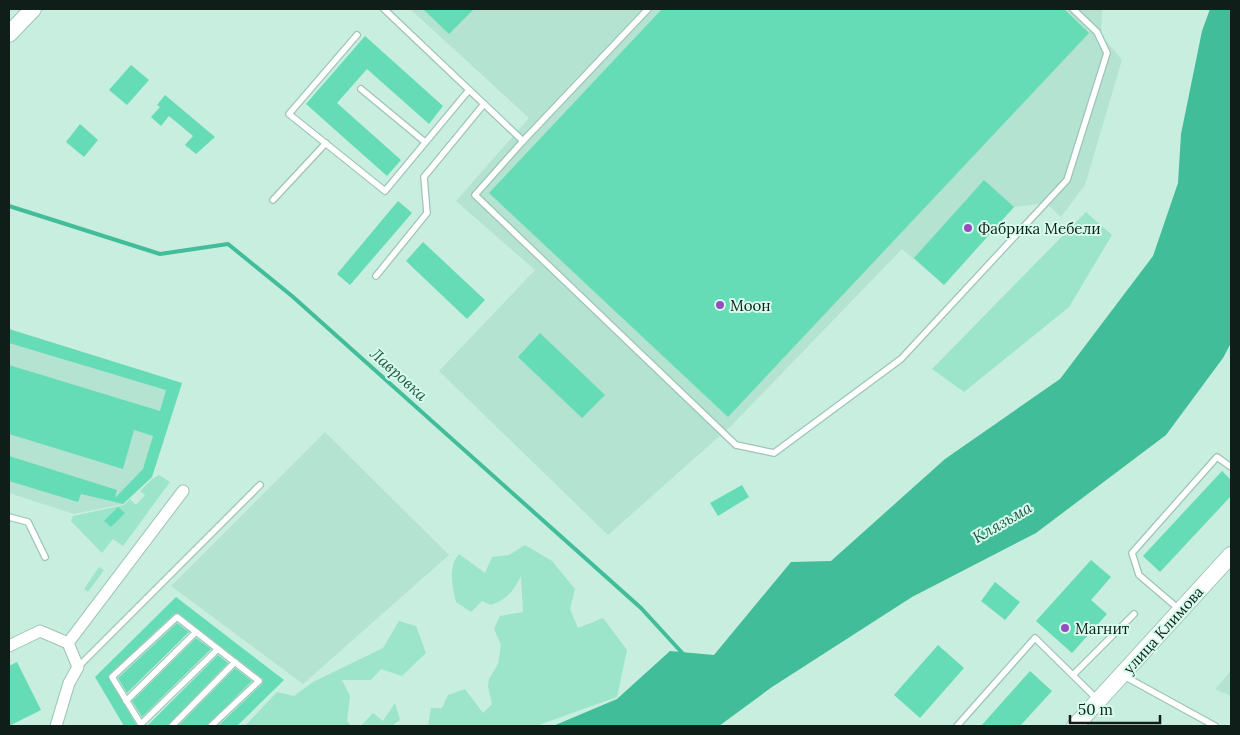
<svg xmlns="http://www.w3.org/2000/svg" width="1240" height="735" font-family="Lora,serif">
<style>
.built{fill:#b4e3d1}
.green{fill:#9ce5cb}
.water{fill:#41bd99}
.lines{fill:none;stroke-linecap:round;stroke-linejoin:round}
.stream{stroke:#41bd99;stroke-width:4}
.building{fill:#65dcb6}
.lane-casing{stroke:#9fc4b6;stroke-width:8}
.street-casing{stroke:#9fc4b6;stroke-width:13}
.secondary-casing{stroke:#9fc4b6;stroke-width:18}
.lane{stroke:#fff;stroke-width:5.5}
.street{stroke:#fff;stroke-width:11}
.secondary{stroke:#fff;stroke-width:16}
.poi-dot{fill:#984dbf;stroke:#d5fcec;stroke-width:2}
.labels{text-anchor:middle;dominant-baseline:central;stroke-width:4;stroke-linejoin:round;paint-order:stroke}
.poi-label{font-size:15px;fill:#0f1e19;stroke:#d5fcec;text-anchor:start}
.street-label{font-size:15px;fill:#0f1e19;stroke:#d5fcec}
.water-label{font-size:16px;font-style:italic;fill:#245646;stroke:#d5fcec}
</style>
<rect width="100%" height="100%" fill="#c8eedf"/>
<g class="built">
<path d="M410,9H1102L1101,35L1122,60L1085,185L1061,217L1046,203L1014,207L944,285L902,249L731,426L608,535L439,371L535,270L456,201L529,118Z"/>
<path d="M9,329L182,383L152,477L123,504L74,514L9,493Z"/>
<path d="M325,432L449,555L303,684L171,586Z"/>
<path d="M1231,671V696L1215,689Z"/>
</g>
<g class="green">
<path d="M1086,212L1112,235L1069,307L964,392L932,369Z"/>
<path d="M159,475L170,482L123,546L113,539L102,553L71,521L73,516L124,505L130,499L136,505L145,495L140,491L152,479Z"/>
<path d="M525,545L552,561L575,589L570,609L578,628L603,618L627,650L617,697L536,726H426H428L431,708H442L448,695L465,689L483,713L492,704L488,686L489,679L498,664L501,645L494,629L500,616L523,612L521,576C514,591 507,599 491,605L482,601L471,612L456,602C452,587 448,566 459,554L485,573L492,557L509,555Z"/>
<path d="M99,567L104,570L88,592L84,589Z"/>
<path d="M399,621L416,626L426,653L402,676L381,669L371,680H342L350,696L347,721L351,726H245L277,692L294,696L313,682L383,648Z"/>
<path d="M395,703L400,720L392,726H361L373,713L383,721Z"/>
</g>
<path class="water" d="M1210,9H1231V343L1223,358L1166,435L1036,533L912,597L772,687L719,726H553L617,699L670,651L714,655L791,562L831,561L945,459L1060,379L1153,256L1178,183L1181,134L1202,31Z"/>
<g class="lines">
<path class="stream" d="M9,206L160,254L228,244L292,296L641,608L685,656"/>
</g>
<g class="building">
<path d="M423,9H474L449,34Z"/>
<path d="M662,9H1064L1089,33L728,417L489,193Z"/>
<path d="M365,36L443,106L429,124L367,69L337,103L401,160L387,176L306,104Z"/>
<path d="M131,65L149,80L127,105L109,90Z"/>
<path d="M165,95L215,137L196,154L185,145L193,136L169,116L161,126L151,117L160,107L157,105Z"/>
<path d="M80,124L98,140L84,157L66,142Z"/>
<path d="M984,180L1014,207L944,285L914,258Z"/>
<path d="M398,201L412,213L350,285L337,274Z"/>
<path d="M423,242L485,300L467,319L406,261Z"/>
<path d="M9,329L182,383L152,477L123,504L81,494L78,502L9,481V456L117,490L115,498L143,469L153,436L134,430L123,469L9,434V365L160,411L166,390L9,343Z"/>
<path d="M540,333L605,395L582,418L518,357Z"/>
<path d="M1222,471L1231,480V496L1160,572L1143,556Z"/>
<path d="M742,485L749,497L718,516L710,503Z"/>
<path d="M118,507L125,513L111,527L104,521Z"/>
<path d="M1091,560L1111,577L1091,600L1107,614L1072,653L1036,621Z"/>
<path d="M995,582L1020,602L1005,620L981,601Z"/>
<path d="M176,597L284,680L237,726H218L262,684L263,679L178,613L174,614L108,676L137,726H124L95,677Z"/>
<path d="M177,623L189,632L127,693L118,678Z"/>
<path d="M196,638L211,649L142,717L132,701Z"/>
<path d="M938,645L964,668L920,718L894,695Z"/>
<path d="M218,655L228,663L167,726H147Z"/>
<path d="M17,662L41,710L9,726V666Z"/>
<path d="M235,668L252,681L206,726H178Z"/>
<path d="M1030,671L1052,691L1020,726H981Z"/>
</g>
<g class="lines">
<defs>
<g id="lane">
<path d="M384,9L523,141L475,195L736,445L774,453L901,359L1067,180L1107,53L1097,32L1073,9"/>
<path d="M357,35L289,114L385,191L469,90"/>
<path d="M361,89L425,142"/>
<path d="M523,141L648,9"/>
<path d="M273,200L326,143"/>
<path d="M376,276L427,213L424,177L484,104"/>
<path d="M9,517L28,522L45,557"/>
<path d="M1180,610L1139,575L1132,553L1217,457L1231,467"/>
<path d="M78,667L260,485"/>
<path d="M1073,675L1134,614"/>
<path d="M1124,676L1215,726"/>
<path d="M126,701L196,632"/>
<path d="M141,724L218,649"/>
<path d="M142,726L112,677L177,617L259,681L211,726"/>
<path d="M172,726L235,662"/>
<path d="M957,726L1035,638L1098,700"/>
</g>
<g id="street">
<path d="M68,643L183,491"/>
<path d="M9,646L40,631L68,643"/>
<path d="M56,726L69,683L78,667L68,643"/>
</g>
<g id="secondary">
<path d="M9,34L33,9"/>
<path d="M1075,726L1231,555"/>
</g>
</defs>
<use href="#lane" class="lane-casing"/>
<use href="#street" class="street-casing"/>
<use href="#secondary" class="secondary-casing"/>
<use href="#lane" class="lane"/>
<use href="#street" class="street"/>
<use href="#secondary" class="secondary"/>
</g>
<g class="poi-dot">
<circle cx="968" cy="228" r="5"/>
<circle cx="720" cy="305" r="5"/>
<circle cx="1065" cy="628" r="5"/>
</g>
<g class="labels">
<g class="poi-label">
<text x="978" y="228">Фабрика Мебели</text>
<text x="730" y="305">Моон</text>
<text x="1075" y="628">Магнит</text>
</g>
<g class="street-label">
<text transform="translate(1163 630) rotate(-48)">улица Климова</text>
</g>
<g class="water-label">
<text transform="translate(399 374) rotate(42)">Лавровка</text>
<text transform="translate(1002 522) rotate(-30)">Клязьма</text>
</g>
</g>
<rect width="1240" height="735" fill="none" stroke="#0f1e19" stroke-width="20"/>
<path d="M1070 715v8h90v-8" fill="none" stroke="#0f1e19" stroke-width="2.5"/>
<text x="1078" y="715" font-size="15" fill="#0f1e19" stroke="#d5fcec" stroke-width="4" paint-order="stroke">50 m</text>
</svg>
